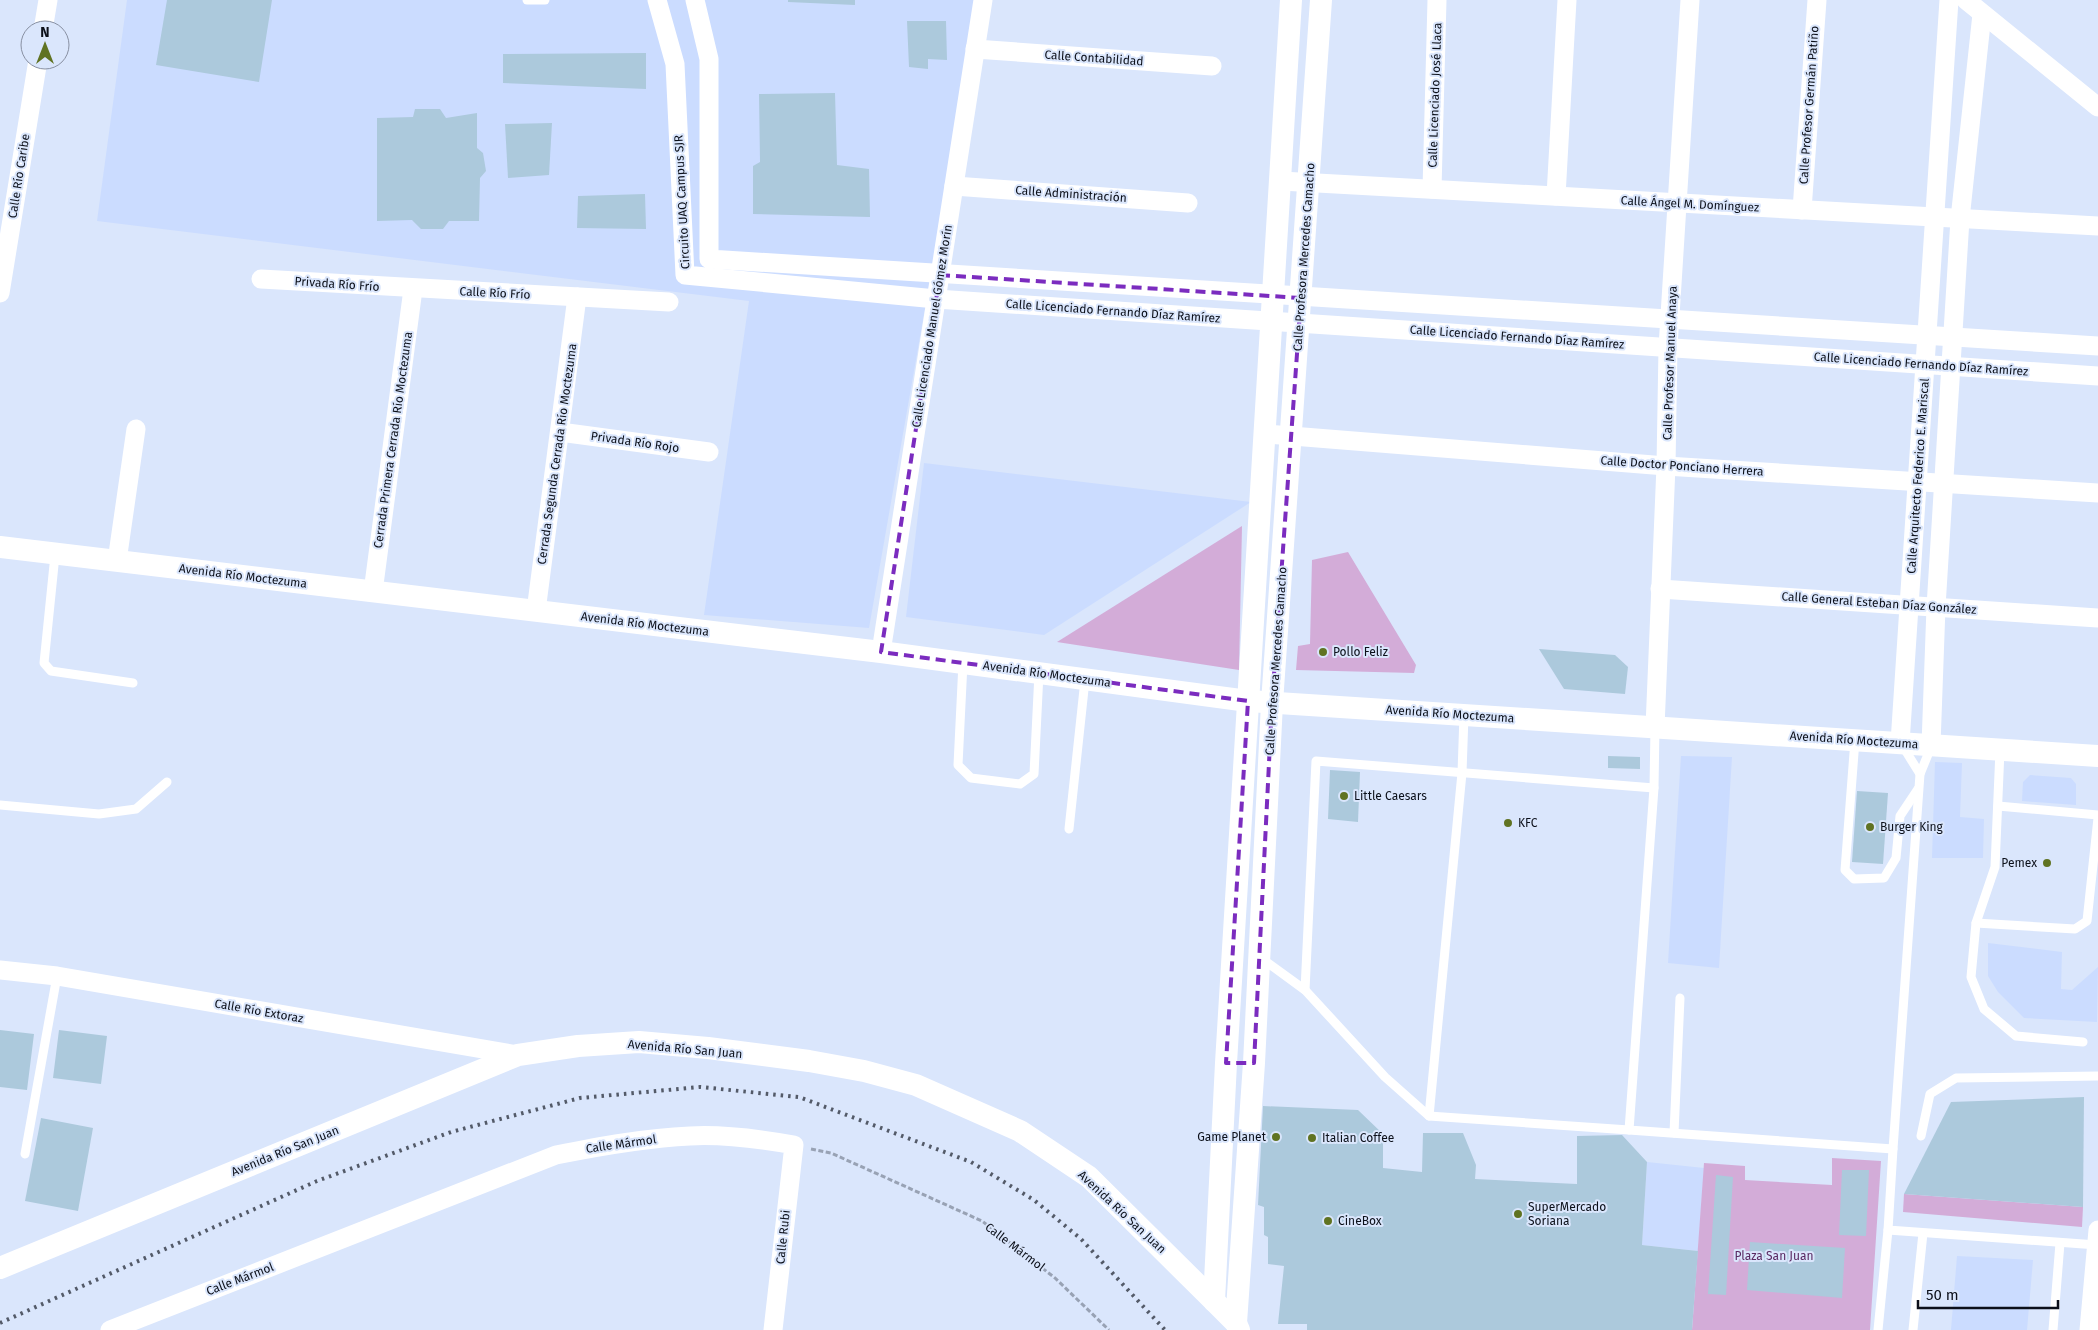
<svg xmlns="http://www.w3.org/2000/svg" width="2098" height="1330" font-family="'Fira Sans',sans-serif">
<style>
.built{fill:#cbdcff}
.green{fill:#d3acd8}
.building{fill:#acc9dc}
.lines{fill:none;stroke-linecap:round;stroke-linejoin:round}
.path{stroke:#98a2b4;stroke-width:3;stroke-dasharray:5 2.5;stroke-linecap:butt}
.service{stroke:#fff;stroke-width:9}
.minor{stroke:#fff;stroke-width:19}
.tertiary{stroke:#fff;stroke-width:22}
.rail{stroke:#535a68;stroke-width:4;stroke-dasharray:2.5 5;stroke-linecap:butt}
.marked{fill:none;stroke:#7b2cbf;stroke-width:4;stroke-dasharray:10 6;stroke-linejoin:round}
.poi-dot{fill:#607322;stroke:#dae6fc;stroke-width:2}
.labels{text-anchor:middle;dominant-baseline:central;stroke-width:4;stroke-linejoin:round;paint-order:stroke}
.street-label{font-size:12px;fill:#0c101a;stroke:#dae6fc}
.poi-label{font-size:12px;fill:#0c101a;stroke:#dae6fc;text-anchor:start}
.park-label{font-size:12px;fill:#5a2962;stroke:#dae6fc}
</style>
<rect width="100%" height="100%" fill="#dae6fc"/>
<g class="built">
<path d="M127,0H979L869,628L704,615L749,301L97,221Z"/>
<path d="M924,463L1251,502L1044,635L906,617Z"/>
<path d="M1681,756L1732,757L1719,968L1668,963Z"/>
<path d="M1935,762L1962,763L1960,817L1984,819L1983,858H1932Z"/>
<path d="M2030,775L2071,778L2076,784V805L2022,801L2023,782Z"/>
<path d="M1988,943L2062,952L2061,989L2072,990L2098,967L2097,1022L2024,1018L1998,992L1988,976Z"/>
<path d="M1647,1162L1704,1168L1698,1251L1642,1245Z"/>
<path d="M1957,1256L2033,1260L2027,1330H1951Z"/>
</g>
<g class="green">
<path d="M1242,526L1239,670L1057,642Z"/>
<path d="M1348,552L1416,665L1414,673L1296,670L1298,646L1310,644L1312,560Z"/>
<path d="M1832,1158L1881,1161L1870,1330H1692L1704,1163L1745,1166V1180L1832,1185Z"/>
<path d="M1904,1194L2083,1207L2082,1227L1903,1212Z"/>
</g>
<g class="building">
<path d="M167,0H272L259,82L156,65Z"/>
<path d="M788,0H855V5L788,2Z"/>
<path d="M907,21H946L947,60L928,59V69L909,67Z"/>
<path d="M646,53V89L503,83V54Z"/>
<path d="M835,93L837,165L869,169L870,217L753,214V166L760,162L759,94Z"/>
<path d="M415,109H440L446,118L477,113V148L483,153L486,171L480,178L479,221H449L443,229H421L412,220L377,221V118L413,117Z"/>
<path d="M552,123L549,175L508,178L505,124Z"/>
<path d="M645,194L646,229L577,228L578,196Z"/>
<path d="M1539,649L1615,655L1628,667L1625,694L1564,689Z"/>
<path d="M1608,756L1640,757V769L1608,768Z"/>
<path d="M1330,770L1360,772L1358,822L1328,819Z"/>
<path d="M1857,791L1888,793L1883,864L1852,862Z"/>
<path d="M0,1030L34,1034L27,1090L0,1087Z"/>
<path d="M59,1030L107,1036L101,1084L53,1078Z"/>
<path d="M2084,1097L2083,1207L1904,1194L1951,1102Z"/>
<path d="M1263,1106L1358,1110L1383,1134V1168L1422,1172L1423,1133H1463L1476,1165L1475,1179L1577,1184V1136L1622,1135L1647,1162L1642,1245L1698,1251L1692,1330H1307V1324H1278L1284,1266L1268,1264V1237L1264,1235V1207L1258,1205Z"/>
<path d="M41,1118L93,1128L78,1211L25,1201Z"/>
<path d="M1842,1170H1869L1866,1236L1839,1235Z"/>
<path d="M1716,1175L1733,1177L1726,1295L1708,1294Z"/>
<path d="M1750,1242L1845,1248L1842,1298L1747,1290Z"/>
</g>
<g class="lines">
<path class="path" d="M811,1149L831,1153L982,1221L1055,1278L1109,1330"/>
<g class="service">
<path d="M527,0H545"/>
<path d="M55,555L44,663L51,671L133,683"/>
<path d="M963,663L958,765L971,778L1020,784L1034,774L1039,673"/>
<path d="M1655,727L1654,788L1629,1130L1893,1149L1920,774L1931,747"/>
<path d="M1855,740L1845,870L1854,879L1884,878L1896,858L1900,816L1918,789"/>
<path d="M1902,745L1920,774"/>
<path d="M2000,750L1995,867L1976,923L1971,977L1984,1009L2016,1036L2083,1042"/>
<path d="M0,805L99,814L136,809L167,782"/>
<path d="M1998,806L2098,815"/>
<path d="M1069,829L1085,680"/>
<path d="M1976,923L2075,929L2087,921L2098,818"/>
<path d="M1261,958L1305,990L1385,1077L1429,1116L1629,1130"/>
<path d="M1305,990L1316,761L1654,788"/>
<path d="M1429,1116L1462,773L1464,715"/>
<path d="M1674,1133L1680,998"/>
<path d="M1921,1136L1930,1094L1956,1078L2098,1076"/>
<path d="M1893,1149L1888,1230L2097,1245"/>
<path d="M25,1154L57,976"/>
<path d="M1878,1330L1888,1230"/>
<path d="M1913,1330L1923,1233"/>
<path d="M2053,1330L2060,1243"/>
</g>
<g class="minor">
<path d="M657,0L675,64L685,275L936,299L2098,376"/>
<path d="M695,0L709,59V259L2098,346"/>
<path d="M1966,0L2098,107"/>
<path d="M43,30L48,0"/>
<path d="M975,49L1212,66"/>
<path d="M1281,181L2098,226"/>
<path d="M954,186L1188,203"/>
<path d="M1432,189L1437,0"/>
<path d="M1556,196L1567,0"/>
<path d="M1802,210L1817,0"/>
<path d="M261,279L669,302"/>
<path d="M0,293L38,60"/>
<path d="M560,432L709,452"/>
<path d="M1266,434L1666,466L2098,493"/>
<path d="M117,561L136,429"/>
<path d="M1660,589L2098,618"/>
<path d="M373,592L413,289"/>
<path d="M536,611L577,297"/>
<path d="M881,652L983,0"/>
<path d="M1655,727L1666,466L1668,347L1690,0"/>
<path d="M1900,743L1949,0"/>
<path d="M1931,745L1936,607L1960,219L1982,14"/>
<path d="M0,970L57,976L518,1055"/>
<path d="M110,1330L556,1155C601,1146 645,1138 690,1136C724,1134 760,1139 794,1145L773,1330"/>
<path d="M2089,1330L2098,1230"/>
</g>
<g class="tertiary">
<path d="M0,547L881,652L1248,701L2098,756"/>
<path d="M0,1268L518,1055L578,1046L639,1042L708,1048L809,1061L864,1071L916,1085L1020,1131L1089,1177L1214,1301L1236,1323L1239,1330"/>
<path d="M1214,1301L1226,1063L1291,0"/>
<path d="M1236,1323L1254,1063L1272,703L1321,0"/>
</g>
<path class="rail" d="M0,1323L317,1181L451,1132L580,1098L700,1087L799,1097L971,1162L1034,1200L1081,1239L1165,1330"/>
</g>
<path class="marked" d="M940,275L1301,298L1272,703L1254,1063H1226L1248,701L881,652Z"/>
<g class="poi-dot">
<circle cx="1323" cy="652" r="5"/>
<circle cx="1344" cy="796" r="5"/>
<circle cx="1508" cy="823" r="5"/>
<circle cx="1870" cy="827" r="5"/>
<circle cx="2047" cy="863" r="5"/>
<circle cx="1276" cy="1137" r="5"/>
<circle cx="1312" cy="1138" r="5"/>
<circle cx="1518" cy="1214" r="5"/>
<circle cx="1328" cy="1221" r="5"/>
</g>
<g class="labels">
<g class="street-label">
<text transform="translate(1094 58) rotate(4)">Calle Contabilidad</text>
<text transform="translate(1435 95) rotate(-88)">Calle Licenciado José Llaca</text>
<text transform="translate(1809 105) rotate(-86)">Calle Profesor Germán Patiño</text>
<text transform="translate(19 176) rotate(-81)">Calle Río Caribe</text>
<text transform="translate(1071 194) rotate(4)">Calle Administración</text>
<text transform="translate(682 202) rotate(-93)">Circuito UAQ Campus SJR</text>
<text transform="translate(1690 204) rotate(3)">Calle Ángel M. Domínguez</text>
<text transform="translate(1304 257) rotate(-86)">Calle Profesora Mercedes Camacho</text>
<text transform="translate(337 284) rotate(4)">Privada Río Frío</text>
<text transform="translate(495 293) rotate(3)">Calle Río Frío</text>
<text transform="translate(1113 311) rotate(4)">Calle Licenciado Fernando Díaz Ramírez</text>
<text transform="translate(932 326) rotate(-81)">Calle Licenciado Manuel Gómez Morín</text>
<text transform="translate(1517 337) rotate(4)">Calle Licenciado Fernando Díaz Ramírez</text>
<text transform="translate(1670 363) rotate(-88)">Calle Profesor Manuel Anaya</text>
<text transform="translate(1921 364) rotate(4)">Calle Licenciado Fernando Díaz Ramírez</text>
<text transform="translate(393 440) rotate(-82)">Cerrada Primera Cerrada Río Moctezuma</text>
<text transform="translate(635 442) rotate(8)">Privada Río Rojo</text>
<text transform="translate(557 454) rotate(-82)">Cerrada Segunda Cerrada Río Moctezuma</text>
<text transform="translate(1682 466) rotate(4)">Calle Doctor Ponciano Herrera</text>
<text transform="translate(1918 476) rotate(-86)">Calle Arquitecto Federico E. Mariscal</text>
<text transform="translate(243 576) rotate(7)">Avenida Río Moctezuma</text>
<text transform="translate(1879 603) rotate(4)">Calle General Esteban Díaz González</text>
<text transform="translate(645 624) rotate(7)">Avenida Río Moctezuma</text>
<text transform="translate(1276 661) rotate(-86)">Calle Profesora Mercedes Camacho</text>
<text transform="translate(1047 674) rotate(8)">Avenida Río Moctezuma</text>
<text transform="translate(1450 714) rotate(4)">Avenida Río Moctezuma</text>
<text transform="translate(1854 740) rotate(4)">Avenida Río Moctezuma</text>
<text transform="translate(259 1011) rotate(10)">Calle Río Extoraz</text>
<text transform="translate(685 1049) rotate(5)">Avenida Río San Juan</text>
<text transform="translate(621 1144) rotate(-8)">Calle Mármol</text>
<text transform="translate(285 1151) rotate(-22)">Avenida Río San Juan</text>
<text transform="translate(1122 1212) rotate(43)">Avenida Río San Juan</text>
<text transform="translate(783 1237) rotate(-84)">Calle Rubi</text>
<text transform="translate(1015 1247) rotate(37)">Calle Mármol</text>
<text transform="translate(240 1279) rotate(-21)">Calle Mármol</text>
</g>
<g class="poi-label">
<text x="1333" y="652">Pollo Feliz</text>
<text x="1354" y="796">Little Caesars</text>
<text x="1518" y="823">KFC</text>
<text x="1880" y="827">Burger King</text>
<text x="2037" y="863" text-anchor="end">Pemex</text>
<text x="1266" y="1137" text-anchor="end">Game Planet</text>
<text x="1322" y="1138">Italian Coffee</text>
<text x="1528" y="1207">SuperMercado<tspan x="1528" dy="14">Soriana</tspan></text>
<text x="1338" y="1221">CineBox</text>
</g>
<g class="park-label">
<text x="1774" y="1256">Plaza San Juan</text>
</g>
</g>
<g transform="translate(45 45)"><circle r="24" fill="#dae6fc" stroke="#8890a2"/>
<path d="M0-4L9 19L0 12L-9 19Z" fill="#607322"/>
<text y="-8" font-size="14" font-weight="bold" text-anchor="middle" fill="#0c101a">N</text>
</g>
<path d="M1918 1300v8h140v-8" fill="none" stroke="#0c101a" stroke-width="2.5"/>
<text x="1926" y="1300" font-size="15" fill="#0c101a" stroke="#dae6fc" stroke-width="4" paint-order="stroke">50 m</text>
</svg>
